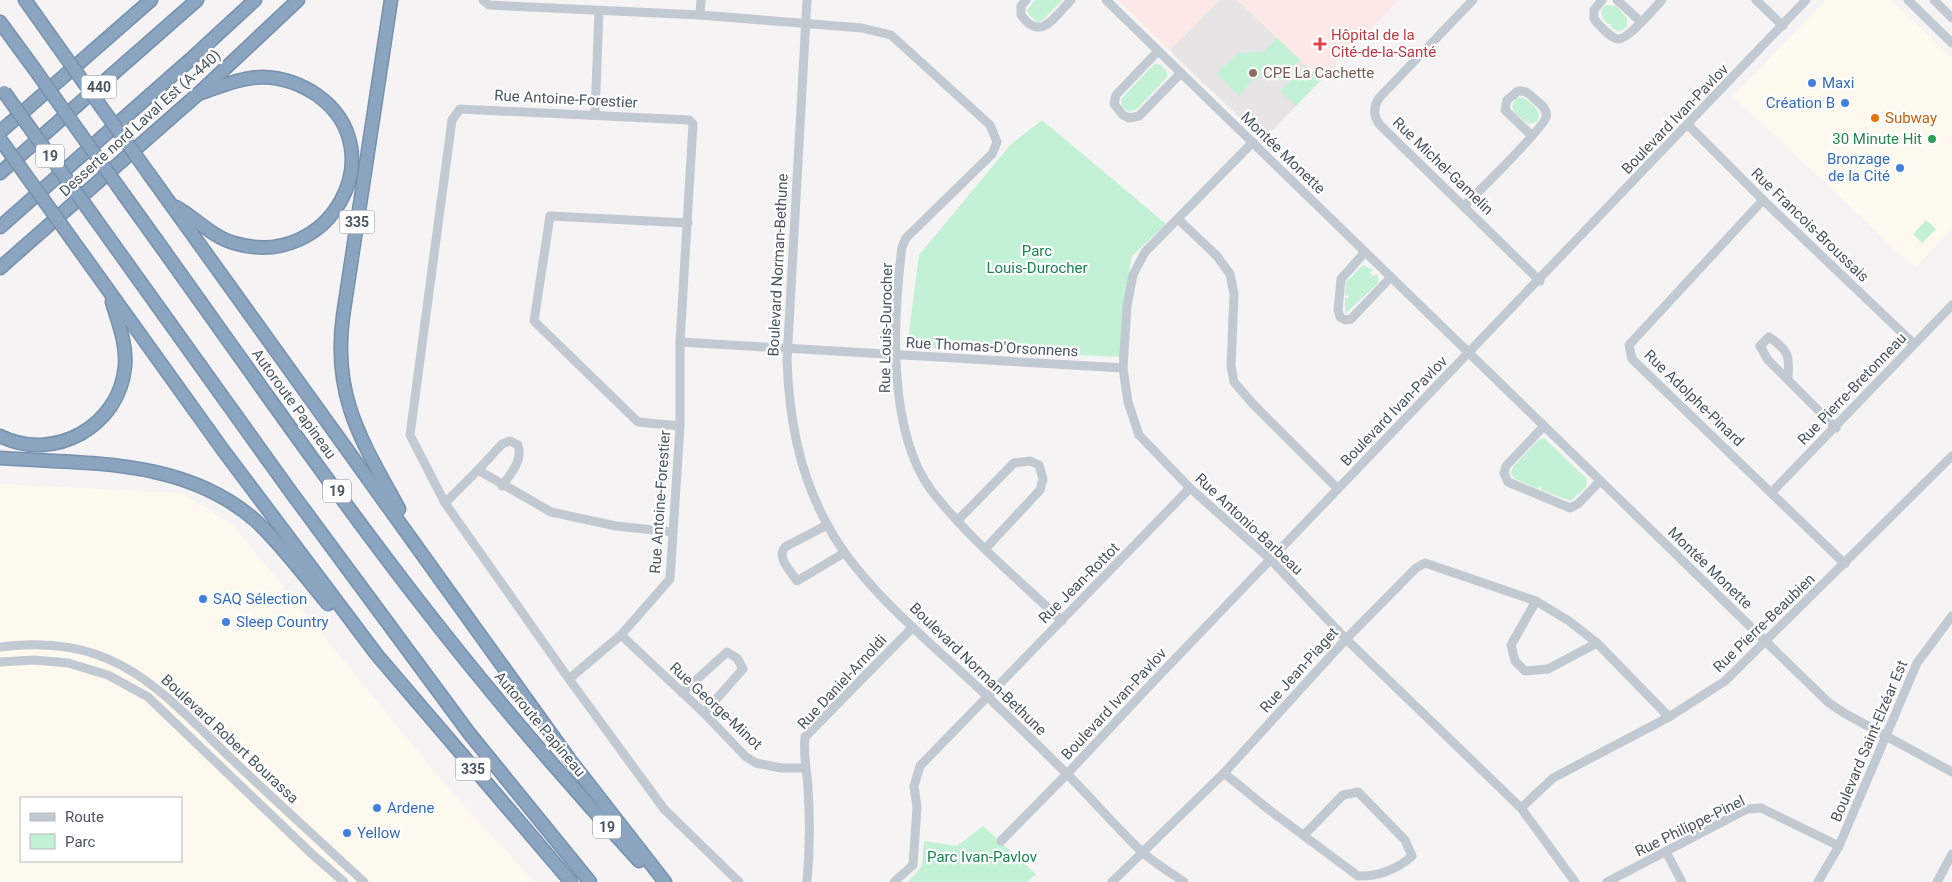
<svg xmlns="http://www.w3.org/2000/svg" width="1952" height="882" font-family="Roboto,sans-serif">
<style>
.commercial{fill:#fdf9ef;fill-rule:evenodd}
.education{fill:#e6e4e5}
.medical{fill:#fce8e6}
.green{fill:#c3f1d5}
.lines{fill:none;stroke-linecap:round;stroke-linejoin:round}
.highway-casing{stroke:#7690ad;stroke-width:15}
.minor{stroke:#c1cad2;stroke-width:9}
.highway{stroke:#8ba5c1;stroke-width:12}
.highway-bridge-casing{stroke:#7690ad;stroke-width:15;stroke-linecap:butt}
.highway-bridge{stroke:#8ba5c1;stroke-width:12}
.health-dot{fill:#e0444e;stroke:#fff;stroke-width:2}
.education-dot{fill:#8d6e63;stroke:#fff;stroke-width:2}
.shop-dot{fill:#3f7fe0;stroke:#fff;stroke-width:2}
.food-dot{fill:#e8710a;stroke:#fff;stroke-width:2}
.leisure-dot{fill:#2e9e5b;stroke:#fff;stroke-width:2}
.labels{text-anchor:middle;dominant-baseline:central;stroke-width:4.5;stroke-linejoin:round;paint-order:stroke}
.shield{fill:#fff;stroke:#808990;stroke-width:1}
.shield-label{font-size:14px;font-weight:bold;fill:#4a5661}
.health-label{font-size:15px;fill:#be3a42;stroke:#fff;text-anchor:start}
.education-label{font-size:15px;fill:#785e54;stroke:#fff;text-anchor:start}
.shop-label{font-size:15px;fill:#366cbe;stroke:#fff;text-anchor:start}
.street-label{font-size:15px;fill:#4a5661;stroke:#fff}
.food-label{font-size:15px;fill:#c56008;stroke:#fff;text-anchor:start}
.leisure-label{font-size:15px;fill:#27864d;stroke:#fff;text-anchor:end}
.park-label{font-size:15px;fill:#17864f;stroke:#fff}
</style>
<rect width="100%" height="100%" fill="#f5f3f3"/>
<g class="commercial">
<path d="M1826,0H1891L1952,58V229L1915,268L1733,96Z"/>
<path d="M0,484L182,493L233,525L452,793L535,882H0ZM21,798H181V861H21Z"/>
</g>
<path class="education" d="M1219,0H1238L1321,80L1263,140L1170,51Z"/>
<g class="medical">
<path d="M1118,0H1219L1170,51Z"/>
<path d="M1238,0H1399L1321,80Z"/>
</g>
<g class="green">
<path d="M1035,0H1062L1044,19L1038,22L1029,15L1027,10Z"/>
<path d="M1606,5L1616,6L1627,18V26L1623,30L1617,31L1610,26L1612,24H1608L1602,17L1601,10Z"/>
<path d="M1277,38L1300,60L1280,80L1269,70L1253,82H1250L1239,96L1216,74L1238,53L1265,51Z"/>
<path d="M1154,64L1161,65L1167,72V77L1137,109L1129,112L1122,106L1121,99Z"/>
<path d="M1306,66L1321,80L1296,106L1280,91Z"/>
<path d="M1516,98C1526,96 1536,106 1539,114L1537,122L1528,124L1515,113L1512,107Z"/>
<path d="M1042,120L1166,224L1132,256L1123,305L1121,357L907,347L919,255L1011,144Z"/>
<path d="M1926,220L1936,229L1922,243L1913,234Z"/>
<path d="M1363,265L1373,270L1370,273L1373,276L1377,274L1379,279L1377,284L1345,314V298H1349L1348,295L1345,296L1346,282Z"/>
<path d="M1544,438L1587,479L1586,487L1571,501L1541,490L1542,487L1539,486L1538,489L1515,479L1511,474L1512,468L1538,440Z"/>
<path d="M983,826L1036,874L1027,882H908L922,866L924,841L957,846Z"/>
</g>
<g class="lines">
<defs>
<g id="highway">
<path d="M25,0L57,45"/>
<path d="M391,0L343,316C332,397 362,441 399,509"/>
<path d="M0,22L33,67"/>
<path d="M0,132L151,0"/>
<path d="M0,173L197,0"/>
<path d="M149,174L570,760L665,882"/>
<path d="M124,195C221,329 314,465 415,596C486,688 561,776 639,861"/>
<path d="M176,207C196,218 212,237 234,243C329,272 396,151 317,95C301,84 283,78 264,77C241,77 219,87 198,94"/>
<path d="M96,220L288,488L469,733L590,882"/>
<path d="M0,227L191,59L255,0"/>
<path d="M73,241L223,450L377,655L571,882"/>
<path d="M0,268L198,94L298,0"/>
<path d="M0,436C54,463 120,426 125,366C127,344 118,322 112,302"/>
<path d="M0,458C89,464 185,458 256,521C283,546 305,577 328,604"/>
</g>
</defs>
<use href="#highway" class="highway-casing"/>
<g class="minor">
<path d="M483,0L489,5L700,15L862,28L891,35L990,125L997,142L992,154L906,238L902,247C893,317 887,430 931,490C968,538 1018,579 1062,621"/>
<path d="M807,0L787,360C789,418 799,474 828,526C863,591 937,647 990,699C1016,724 1042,749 1068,775C1093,800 1116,827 1141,851C1154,863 1170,872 1184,882"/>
<path d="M1026,0L1021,6V15C1041,43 1055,16 1071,0"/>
<path d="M1106,0L1829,703L1844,713L1952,772"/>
<path d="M1473,0L1379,98C1373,107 1373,116 1380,125L1540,281"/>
<path d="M1602,0L1594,10V19C1599,25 1610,38 1618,39C1628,40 1654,8 1662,0"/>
<path d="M1617,0L1641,22"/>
<path d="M1756,0L1783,26"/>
<path d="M1908,0L1952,43"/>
<path d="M1934,0L1952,18"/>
<path d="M700,15L701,0"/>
<path d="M1158,51L1116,95L1114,104L1123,115L1129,118L1139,116L1181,73"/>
<path d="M595,114L599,11"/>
<path d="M1688,125L1763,200L1914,344"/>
<path d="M1253,142L1145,252L1133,275L1127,306L1123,368L1128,402L1139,435L1190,488L1270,559L1346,639L1521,808L1575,882"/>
<path d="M1763,200L1629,345L1632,359L1845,564"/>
<path d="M1464,206C1477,193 1543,129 1546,117C1548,110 1542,105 1537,101C1531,96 1527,90 1518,91L1507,100L1505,110L1532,136"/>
<path d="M1178,219L1217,256L1230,274L1234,294L1231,366L1234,382L1253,404L1338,489"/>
<path d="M1365,252L1341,279L1338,310L1340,317L1345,320L1351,319L1391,277"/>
<path d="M680,342L1123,368"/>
<path d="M1788,378C1790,355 1788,350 1769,337L1760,346L1768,360L1836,428"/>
<path d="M680,426L638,422L534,321L550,216L688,223"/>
<path d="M1544,426L1506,466L1504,473L1508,482L1570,508L1578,504L1600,481"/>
<path d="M478,470L502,444L510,441L518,445C523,461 511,473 502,486"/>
<path d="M1772,492L1952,305"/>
<path d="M445,503L478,470L551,512L616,526L673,532"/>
<path d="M958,520L1014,463L1030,461L1039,465L1043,479L1040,490L986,548"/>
<path d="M827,525L785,547C776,558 791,571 797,581L844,553"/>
<path d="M1536,601L1511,645L1515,661L1525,671L1548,669L1597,643"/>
<path d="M621,635L704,713L745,756L756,763L781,768H804"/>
<path d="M0,647C119,632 162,693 239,766C280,805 322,843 364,882"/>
<path d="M0,662L34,660L68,663L108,675L148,697L313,855L344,882"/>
<path d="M569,679L621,635L670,579L680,426V342L693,124L689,120L460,109L452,120L410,435L445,503L569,679L664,809L739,882"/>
<path d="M682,693L727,652L737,658L743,669L704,713"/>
<path d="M1224,773L1268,809L1358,876C1377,877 1398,869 1412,856L1405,840L1358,792L1343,795L1304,835"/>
<path d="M1521,808L1553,778L1669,717L1725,681L1952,456"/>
<path d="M1001,841L1067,774L1153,682L1806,0"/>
<path d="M1666,852L1682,882"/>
<path d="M807,882C810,850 810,819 808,788C807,769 803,757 805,737L913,627"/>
<path d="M894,882L913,865L917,807L914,786L920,766L1190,488"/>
<path d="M1112,882L1224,773L1346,639L1416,568L1425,563L1536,601L1569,621L1597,643L1669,717"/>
<path d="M1607,882L1747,809L1761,808L1839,846"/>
<path d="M1818,882L1839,846L1917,663L1952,616"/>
<path d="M1937,882L1952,854"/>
</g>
<use href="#highway" class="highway"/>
<defs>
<g id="highway-bridge">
<path d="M57,45L149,174"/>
<path d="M33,67L124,195"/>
<path d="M4,92L96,220"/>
<path d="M0,139L73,241"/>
</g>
</defs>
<use href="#highway-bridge" class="highway-bridge-casing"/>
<use href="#highway-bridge" class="highway-bridge"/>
</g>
<path class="health-dot" d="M1317.5 36.5h5v5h5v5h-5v5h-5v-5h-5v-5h5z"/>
<circle class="education-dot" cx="1253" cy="73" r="5"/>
<g class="shop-dot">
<circle cx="1812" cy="83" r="5"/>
<circle cx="1845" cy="103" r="5"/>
<circle cx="1900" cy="168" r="5"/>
<circle cx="203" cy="599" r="5"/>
<circle cx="226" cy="622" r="5"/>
<circle cx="377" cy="808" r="5"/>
<circle cx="347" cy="833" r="5"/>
</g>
<circle class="food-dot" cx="1875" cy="118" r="5"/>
<circle class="leisure-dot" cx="1932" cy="139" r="5"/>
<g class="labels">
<g class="shield">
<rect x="81.5" y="75.5" width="35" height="23" rx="4"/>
<rect x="36" y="144.5" width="28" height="23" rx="4"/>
<rect x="339.5" y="210.5" width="35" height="23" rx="4"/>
<rect x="323" y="479.5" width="28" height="23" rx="4"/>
<rect x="455.5" y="757.5" width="35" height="23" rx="4"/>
<rect x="593" y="815.5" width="28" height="23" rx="4"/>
</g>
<g class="shield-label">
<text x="99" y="87">440</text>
<text x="50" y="156">19</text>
<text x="357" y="222">335</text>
<text x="337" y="491">19</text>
<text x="473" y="769">335</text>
<text x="607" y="827">19</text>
</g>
<g class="health-label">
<text x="1331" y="35">Hôpital de la<tspan x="1331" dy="17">Cité-de-la-Santé</tspan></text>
</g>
<g class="education-label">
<text x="1263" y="73">CPE La Cachette</text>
</g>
<g class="shop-label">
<text x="1822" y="83">Maxi</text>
<text x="1835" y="103" text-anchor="end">Création B</text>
<text x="1890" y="159" text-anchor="end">Bronzage<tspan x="1890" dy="17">de la Cité</tspan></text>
<text x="213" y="599">SAQ Sélection</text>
<text x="236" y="622">Sleep Country</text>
<text x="387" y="808">Ardene</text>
<text x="357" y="833">Yellow</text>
</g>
<g class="street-label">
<text transform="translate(566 99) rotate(3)">Rue Antoine-Forestier</text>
<text transform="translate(1675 119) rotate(-46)">Boulevard Ivan-Pavlov</text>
<text transform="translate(140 123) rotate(-42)">Desserte nord Laval Est (A-440)</text>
<text transform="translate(1283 153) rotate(44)">Montée Monette</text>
<text transform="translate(1443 166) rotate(44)">Rue Michel-Gamelin</text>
<text transform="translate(1810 225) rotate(44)">Rue Francois-Broussais</text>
<text transform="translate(778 265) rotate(-87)">Boulevard Norman-Bethune</text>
<text transform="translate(886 328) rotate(-89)">Rue Louis-Durocher</text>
<text transform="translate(992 347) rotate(3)">Rue Thomas-D'Orsonnens</text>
<text transform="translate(1852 389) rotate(-46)">Rue Pierre-Bretonneau</text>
<text transform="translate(1694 398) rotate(44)">Rue Adolphe-Pinard</text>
<text transform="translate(294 404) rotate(54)">Autoroute Papineau</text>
<text transform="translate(1394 411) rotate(-46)">Boulevard Ivan-Pavlov</text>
<text transform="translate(660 502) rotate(-86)">Rue Antoine-Forestier</text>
<text transform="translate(1249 524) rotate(43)">Rue Antonio-Barbeau</text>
<text transform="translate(1710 568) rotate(44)">Montée Monette</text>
<text transform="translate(1079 583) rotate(-45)">Rue Jean-Rottot</text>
<text transform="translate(1764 623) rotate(-44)">Rue Pierre-Beaubien</text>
<text transform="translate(978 669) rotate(44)">Boulevard Norman-Bethune</text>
<text transform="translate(1299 670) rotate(-48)">Rue Jean-Piaget</text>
<text transform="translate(842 682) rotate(-47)">Rue Daniel-Arnoldi</text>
<text transform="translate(1114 704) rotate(-47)">Boulevard Ivan-Pavlov</text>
<text transform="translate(716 706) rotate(43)">Rue George-Minot</text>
<text transform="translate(540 724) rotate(50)">Autoroute Papineau</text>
<text transform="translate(230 739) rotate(43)">Boulevard Robert Bourassa</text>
<text transform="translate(1869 741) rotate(-67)">Boulevard Saint-Elzéar Est</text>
<text transform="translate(1690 826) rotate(-26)">Rue Philippe-Pinel</text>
</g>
<g class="food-label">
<text x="1885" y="118">Subway</text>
</g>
<g class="leisure-label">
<text x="1922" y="139">30 Minute Hit</text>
</g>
<g class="park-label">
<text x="1037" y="251">Parc<tspan x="1037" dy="17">Louis-Durocher</tspan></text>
<text x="982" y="857">Parc Ivan-Pavlov</text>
</g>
</g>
<rect x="20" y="797" width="162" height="65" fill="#ffffff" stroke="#b7bbc0"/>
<rect x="30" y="813" width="25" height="8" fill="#c1cad2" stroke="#b7bbc0"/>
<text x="65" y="822" font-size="15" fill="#4a5661">Route</text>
<rect x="30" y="834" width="25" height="15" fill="#c3f1d5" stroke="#b7bbc0"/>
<text x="65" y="847" font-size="15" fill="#4a5661">Parc</text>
</svg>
